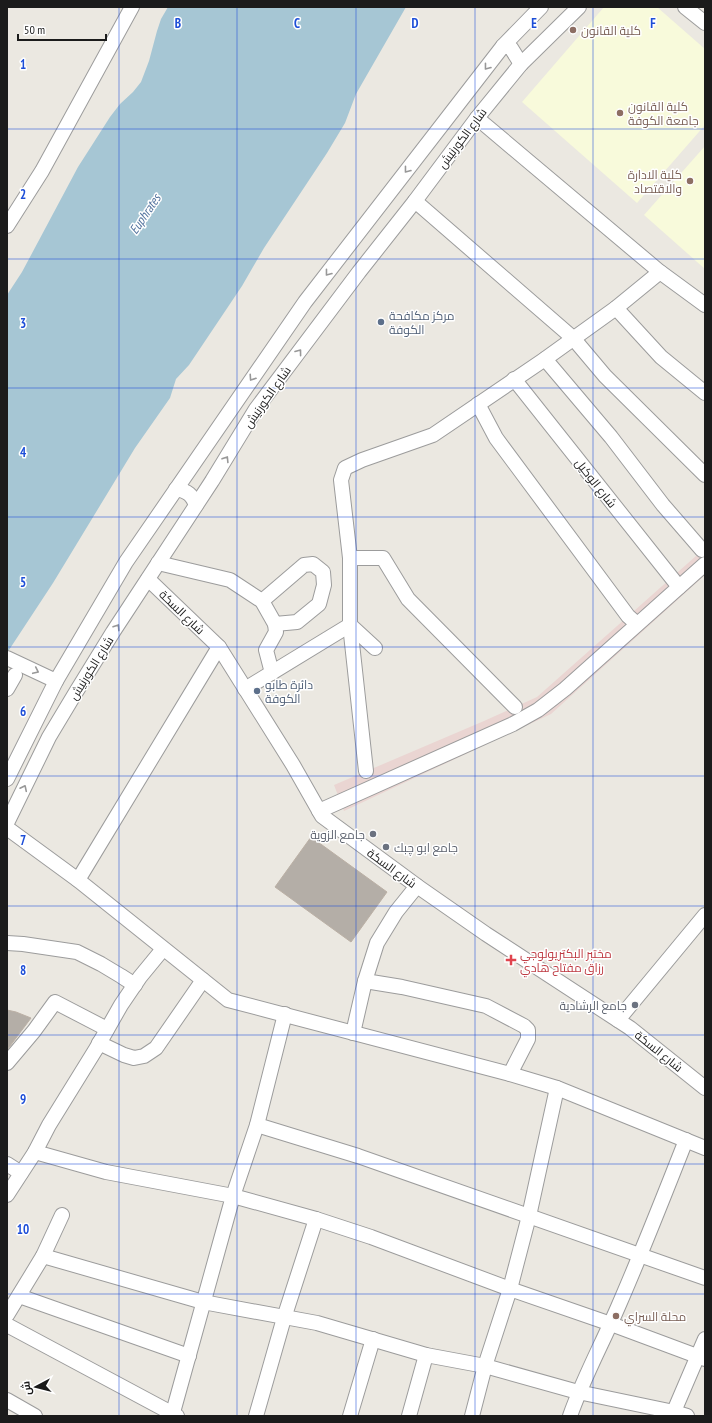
<svg xmlns="http://www.w3.org/2000/svg" width="712" height="1423" font-family="'PT Sans Narrow',Cairo,sans-serif">
<style>
.commercial{fill:#ead5d2}
.education{fill:#f8fadb}
.water{fill:#a6c6d4}
.building{fill:#b4aea7;stroke:#bbb0a5}
.lines{fill:none;stroke-linecap:round;stroke-linejoin:round}
.minor-casing{stroke:#9c9c9c;stroke-width:16}
.minor{stroke:#fff;stroke-width:14}
.oneway{stroke:#989898}
.grid{fill:none;stroke:#1d4ed8;stroke-width:1;stroke-opacity:0.55}
.education-dot{fill:#8d6e63;stroke:#fff;stroke-width:1.5}
.service-dot{fill:#5c6f8a;stroke:#fff;stroke-width:1.5}
.worship-dot{fill:#6b7280;stroke:#fff;stroke-width:1.5}
.health-dot{fill:#e0444e;stroke:#fff;stroke-width:1.5}
.labels{text-anchor:middle;dominant-baseline:central;stroke-width:3;stroke-linejoin:round;paint-order:stroke}
.education-label{font-size:12px;fill:#785e54;stroke:#fff;text-anchor:start}
.street-label{font-size:12px;fill:#1b1b1b;stroke:#fff}
.service-label{font-size:12px;fill:#4e5e75;stroke:#fff;text-anchor:start}
.worship-label{font-size:12px;fill:#5b616d;stroke:#fff;text-anchor:end}
.health-label{font-size:12px;fill:#be3a42;stroke:#fff;text-anchor:start}
.water-label{font-size:13px;font-style:italic;fill:#53739e;stroke:#fff}
.grid-label{font-size:13px;text-anchor:middle;font-weight:bold;fill:#1d4ed8;stroke:#fff;stroke-width:3;stroke-linejoin:round;paint-order:stroke}
</style>
<rect width="100%" height="100%" fill="#ebe8e1"/>
<path class="commercial" d="M705,548V575L551,714L344,811L334,785L484,721L537,697Z"/>
<g class="education">
<path d="M604,7H657L705,49V125L637,203L522,102Z"/>
<path d="M705,146V269L644,215Z"/>
</g>
<path class="water" d="M168,7H406L356,94L345,123L327,153L264,248L242,286L189,365L176,379L170,398L135,448L53,583L7,653V295L22,272L78,167L110,117L120,104L133,92L141,82L149,61L157,31L161,19Z"/>
<g class="building">
<path d="M311,837L387,892L351,942L275,887Z"/>
<path d="M7,1010L16,1012L31,1018L7,1050Z"/>
</g>
<g class="lines">
<defs>
<g id="minor">
<path d="M685,7L705,23"/>
<path d="M503,46L511,48L521,64"/>
<path d="M477,118L660,272L705,305"/>
<path d="M415,201L573,338L605,376L705,475"/>
<path d="M7,226L42,171L132,7"/>
<path d="M616,308L661,357L705,393"/>
<path d="M545,359L611,437L663,505L702,550"/>
<path d="M514,379L679,587"/>
<path d="M478,404L496,438L628,616L637,624"/>
<path d="M176,489C188,491 192,495 196,505"/>
<path d="M350,558H383L408,599L515,707"/>
<path d="M158,563L230,580L262,601L275,624L276,632L266,650L272,673"/>
<path d="M148,579L219,647L293,765L322,816L417,886L486,934L630,1028L705,1088"/>
<path d="M262,601L304,565L313,564L323,572L324,585L319,604L297,622L275,624"/>
<path d="M7,658L56,681"/>
<path d="M7,689L15,675"/>
<path d="M245,689L350,625L375,648"/>
<path d="M366,771L350,625V558L341,480L345,468L362,460L433,435L545,359L616,308L660,272"/>
<path d="M7,779L56,681L126,562L305,302L503,46L541,7"/>
<path d="M319,811L513,724L538,710L565,689L705,564"/>
<path d="M7,823L49,737L76,692L113,632L212,481L256,409L359,272L415,201L477,118L521,64L579,7"/>
<path d="M7,828L78,880L228,1000L510,1074L557,1088L705,1148"/>
<path d="M78,880L219,647"/>
<path d="M7,943L23,944L77,952L101,964L121,976L135,985"/>
<path d="M365,981L402,987L486,1006L524,1026L528,1030V1039L510,1074"/>
<path d="M618,1020L705,915"/>
<path d="M353,1033L365,981L377,943L396,912L417,886"/>
<path d="M99,1043L124,1055L134,1058L144,1056L156,1048L203,980"/>
<path d="M7,1063L34,1031L55,1002L107,1029"/>
<path d="M257,1125L358,1156L705,1278"/>
<path d="M35,1152L106,1172L233,1196L316,1219L371,1237L510,1289L611,1324L705,1359"/>
<path d="M7,1164L21,1173"/>
<path d="M7,1195L35,1152L49,1125L96,1049L121,1005L140,977L163,949"/>
<path d="M43,1256L203,1302L317,1323L426,1355L485,1366L578,1392L674,1412L687,1416"/>
<path d="M19,1296L189,1356"/>
<path d="M7,1315L43,1256L62,1215"/>
<path d="M7,1325L177,1416"/>
<path d="M7,1400L35,1416"/>
<path d="M172,1416L233,1196L257,1125L285,1014"/>
<path d="M256,1416L284,1318L316,1219"/>
<path d="M350,1416L373,1339"/>
<path d="M409,1416L426,1355"/>
<path d="M472,1416L485,1366L510,1289L529,1216L557,1088"/>
<path d="M570,1416C583,1379 602,1344 618,1307C642,1252 664,1196 686,1140"/>
<path d="M672,1416L705,1339"/>
</g>
</defs>
<use href="#minor" class="minor-casing"/>
<use href="#minor" class="minor"/>
</g>
<defs><path id="oneway-chevron" d="M-2-3.5L2.5 0L-2 3.5" fill="none" stroke-width="1.6" stroke-linecap="round" stroke-linejoin="round"/></defs>
<g class="oneway">
<use href="#oneway-chevron" transform="translate(487 67) rotate(128)"/>
<use href="#oneway-chevron" transform="translate(407 170) rotate(128)"/>
<use href="#oneway-chevron" transform="translate(328 273) rotate(128)"/>
<use href="#oneway-chevron" transform="translate(299 352) rotate(-53)"/>
<use href="#oneway-chevron" transform="translate(252 378) rotate(124)"/>
<use href="#oneway-chevron" transform="translate(226 459) rotate(-58)"/>
<use href="#oneway-chevron" transform="translate(117 627) rotate(-57)"/>
<use href="#oneway-chevron" transform="translate(36 671) rotate(25)"/>
<use href="#oneway-chevron" transform="translate(24 788) rotate(-64)"/>
</g>
<path class="grid" d="M119,7V1416M237,7V1416M356,7V1416M475,7V1416M593,7V1416M7,129H705M7,259H705M7,388H705M7,517H705M7,647H705M7,776H705M7,906H705M7,1035H705M7,1164H705M7,1294H705"/>
<g class="education-dot">
<circle cx="573" cy="30" r="4"/>
<circle cx="620" cy="113" r="4"/>
<circle cx="690" cy="181" r="4"/>
<circle cx="616" cy="1316" r="4"/>
</g>
<g class="service-dot">
<circle cx="381" cy="322" r="4"/>
<circle cx="257" cy="691" r="4"/>
</g>
<g class="worship-dot">
<circle cx="373" cy="834" r="4"/>
<circle cx="386" cy="847" r="4"/>
<circle cx="635" cy="1005" r="4"/>
</g>
<path class="health-dot" d="M509 954h4v4h4v4h-4v4h-4v-4h-4v-4h4z"/>
<g class="labels">
<g class="education-label">
<text x="581" y="30">كلية القانون</text>
<text x="628" y="106">كلية القانون<tspan x="628" dy="14">جامعة الكوفة</tspan></text>
<text x="682" y="174" text-anchor="end">كلية الادارة<tspan x="682" dy="14">والاقتصاد</tspan></text>
<text x="624" y="1316">محلة السراي</text>
</g>
<g class="street-label">
<text transform="translate(462 138) rotate(-53)">شارع الكورنيش</text>
<text transform="translate(267 397) rotate(-55)">شارع الكورنيش</text>
<text transform="translate(596 483) rotate(52)">شارع الوكيل</text>
<text transform="translate(182 612) rotate(44)">شارع السكة</text>
<text transform="translate(91 668) rotate(-58)">شارع الكورنيش</text>
<text transform="translate(392 868) rotate(36)">شارع السكة</text>
<text transform="translate(659 1051) rotate(39)">شارع السكة</text>
</g>
<g class="service-label">
<text x="389" y="315">مركز مكافحة<tspan x="389" dy="14">الكوفة</tspan></text>
<text x="265" y="684">دائرة طابو<tspan x="265" dy="14">الكوفة</tspan></text>
</g>
<g class="worship-label">
<text x="365" y="834">جامع الزوية</text>
<text x="394" y="847" text-anchor="start">جامع ابو چبك</text>
<text x="627" y="1005">جامع الرشادية</text>
</g>
<g class="health-label">
<text x="520" y="953">مختبر البكتريولوجي<tspan x="520" dy="14">رزاق مفتاح هادي</tspan></text>
</g>
<g class="water-label">
<text transform="translate(145 214) rotate(-56)">Euphrates</text>
</g>
</g>
<g class="grid-label">
<text x="178" y="28">B</text>
<text x="297" y="28">C</text>
<text x="415" y="28">D</text>
<text x="534" y="28">E</text>
<text x="653" y="28">F</text>
<text x="23" y="69">1</text>
<text x="23" y="199">2</text>
<text x="23" y="328">3</text>
<text x="23" y="457">4</text>
<text x="23" y="587">5</text>
<text x="23" y="716">6</text>
<text x="23" y="845">7</text>
<text x="23" y="975">8</text>
<text x="23" y="1104">9</text>
<text x="23" y="1234">10</text>
</g>
<rect width="712" height="1423" fill="none" stroke="#1b1b1b" stroke-width="16"/>
<g transform="translate(36 1387) rotate(263)" stroke="#ffffff" stroke-width="3" paint-order="stroke">
<path d="M0-3L7 15L0 10L-7 15Z" fill="#1b1b1b"/>
<text y="-6" font-size="11" font-weight="bold" text-anchor="middle" fill="#1b1b1b">ش</text>
</g>
<path d="M18 34v6h88v-6" fill="none" stroke="#1b1b1b" stroke-width="2"/>
<text x="24" y="34" font-size="12" fill="#1b1b1b" stroke="#ffffff" stroke-width="3" paint-order="stroke">50 m</text>
</svg>
